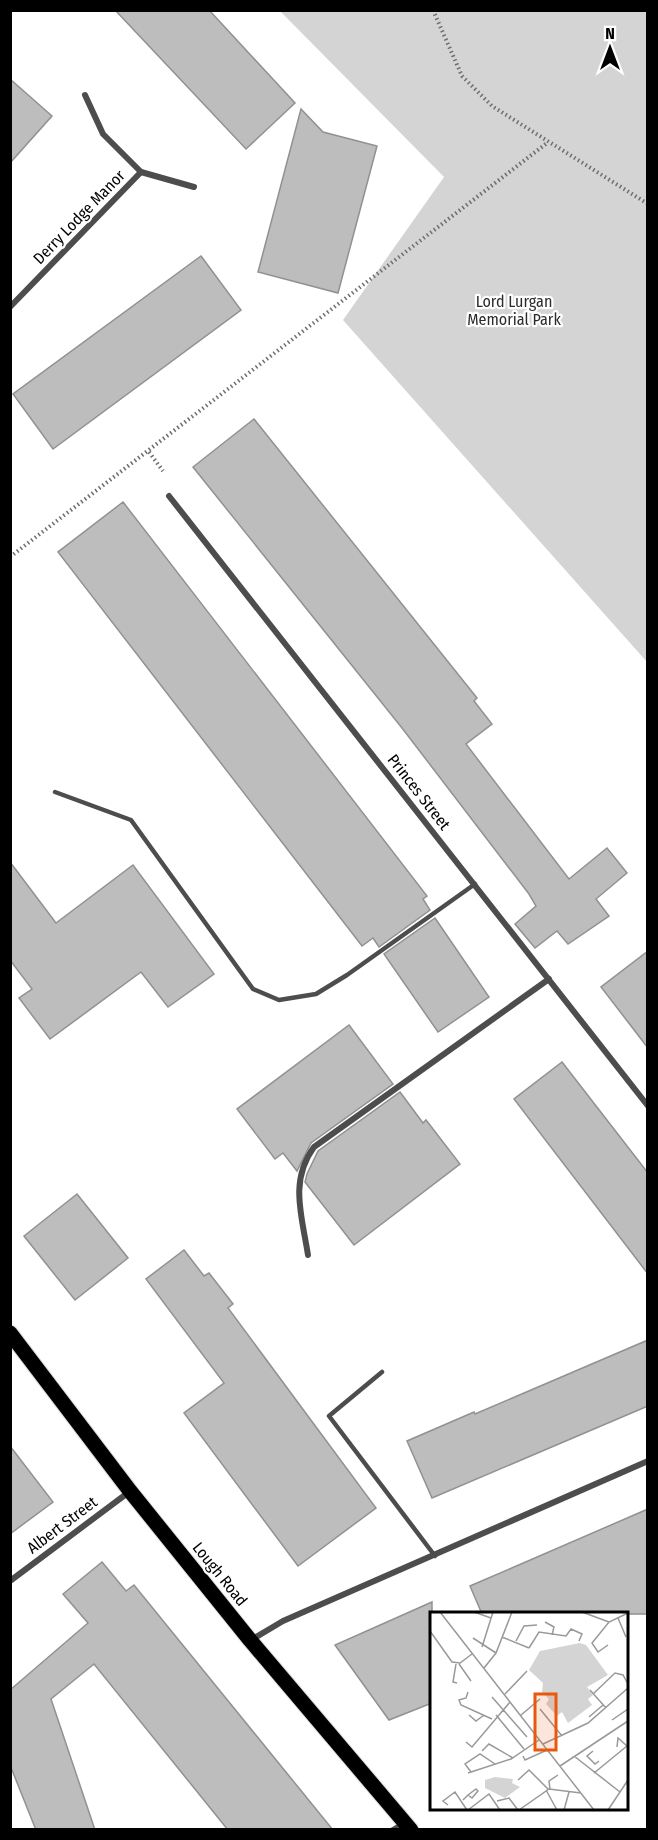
<svg xmlns="http://www.w3.org/2000/svg" width="658" height="1840" font-family="'Fira Sans Condensed',sans-serif">
<style>
.green{fill:#d4d4d4}
.building{fill:#bdbdbd;stroke:#919191;stroke-width:1.5}
.lines{fill:none;stroke-linecap:round;stroke-linejoin:round}
.primary-casing{stroke:#dbdbdb;stroke-width:17}
.path{stroke:#6f6f6f;stroke-width:4;stroke-dasharray:1.5 3;stroke-linecap:butt}
.service{stroke:#4d4d4d;stroke-width:4.5}
.minor{stroke:#4d4d4d;stroke-width:6}
.primary{stroke:#000;stroke-width:15}
.labels{text-anchor:middle;dominant-baseline:central;stroke-width:4.5;stroke-linejoin:round;paint-order:stroke}
.street-label{font-size:16px;fill:#000;stroke:#fff}
.park-label{font-size:16px;fill:#2b2b2b;stroke:#fff}
.inset-road{fill:none;stroke:#999;stroke-width:1.5}
.view{fill:#e8590c;fill-opacity:0.15;stroke:#e8590c;stroke-width:3}
.inset-edge{fill:none;stroke:#000;stroke-width:3}
</style>
<rect width="100%" height="100%" fill="#fff"/>
<path class="green" d="M280,11H647V662L343,320L444,177Z"/>
<g class="building">
<path d="M115,10H209L295,103L246,149Z"/>
<path d="M10,79L52,116L10,163Z"/>
<path d="M301,109L323,132L377,146L338,293L258,272Z"/>
<path d="M201,256L241,310L53,449L13,394Z"/>
<path d="M254,419L477,698L474,701L492,724L466,744L569,879L607,848L627,873L596,899L609,916L568,944L557,931L535,948L515,924L536,906L529,894L402,728L193,467Z"/>
<path d="M123,502L427,896L423,899L430,910L379,947L373,938L362,946L58,552Z"/>
<path d="M10,862L56,923L133,865L214,974L168,1007L141,972L50,1039L19,998L32,989L10,960Z"/>
<path d="M435,918L489,997L438,1032L384,954Z"/>
<path d="M648,951V1048L601,987Z"/>
<path d="M349,1025L393,1084L311,1143L297,1171L283,1153L275,1159L237,1109Z"/>
<path d="M562,1062L648,1173V1274L514,1099Z"/>
<path d="M400,1092L423,1123L426,1120L460,1164L354,1245L305,1182L307,1174L318,1151Z"/>
<path d="M77,1194L128,1258L75,1300L24,1236Z"/>
<path d="M184,1250L204,1276L209,1273L233,1304L228,1308L376,1508L298,1566L184,1413L224,1383L146,1279Z"/>
<path d="M648,1340V1406L432,1498L407,1441L474,1412L475,1414Z"/>
<path d="M10,1446L53,1502L10,1534Z"/>
<path d="M648,1509V1614H482L470,1586Z"/>
<path d="M102,1562L126,1591L134,1585L333,1830H228L94,1664L51,1699L95,1830H36L10,1765V1690L88,1623L63,1594Z"/>
<path d="M432,1602V1703L389,1720L335,1645Z"/>
</g>
<g class="lines">
<defs>
<path id="primary" d="M10,1333L130,1491L250,1640L411,1830"/>
</defs>
<use href="#primary" class="primary-casing"/>
<g class="path">
<path d="M433,10L462,76L492,106L648,204"/>
<path d="M149,452L163,471"/>
<path d="M10,557L547,143"/>
</g>
<g class="service">
<path d="M55,792L131,820L253,989L279,1000L316,994L347,975L475,884"/>
<path d="M382,1372L329,1416L435,1556"/>
</g>
<g class="minor">
<path d="M85,95L103,134L141,172L194,187"/>
<path d="M10,307L141,172"/>
<path d="M169,496L648,1106"/>
<path d="M308,1255C302,1216 289,1181 314,1147L549,979"/>
<path d="M10,1581L129,1492"/>
<path d="M251,1640L283,1621L648,1461"/>
<path d="M393,1830L405,1823"/>
</g>
<use href="#primary" class="primary"/>
</g>
<g class="labels">
<g class="street-label">
<text transform="translate(79 217) rotate(-46)">Derry Lodge Manor</text>
<text transform="translate(419 792) rotate(52)">Princes Street</text>
<text transform="translate(62 1525) rotate(-37)">Albert Street</text>
<text transform="translate(220 1574) rotate(51)">Lough Road</text>
</g>
<g class="park-label">
<text x="514" y="301">Lord Lurgan<tspan x="514" dy="18">Memorial Park</tspan></text>
</g>
</g>
<g transform="translate(430 1612)">
<rect width="198" height="198" fill="#fff"/>
<path d="M150,31L156,33L178,63L157,75L163,83L158,87L162,93L138,111L132,100L127,104L116,92L119,87L112,80L113,71L99,58L110,39ZM65,165L83,167L82,171L90,175L75,186L55,176V168Z" fill="#d4d4d4"/>
<path class="inset-road" d="M10,0L164,198M44,0L61,6M152,0L179,10M188,6L196,25M115,10L124,15L122,23M0,19L22,50L30,51L42,42M72,25L99,36M43,26L66,41M86,29L94,14L107,13M178,33L168,40L162,31L179,10L198,1M52,35L63,0M99,36L109,20L136,24L141,17L152,22L149,29M26,52L23,70L27,71M29,52L41,69M54,56L66,41L82,0M160,78L176,96M38,80L36,86L29,88L31,93L62,107M75,82L97,59M163,82L185,61L193,63L198,72M62,85L97,125M110,97L132,124M39,103L46,109L54,103M66,103L94,137M91,103L110,87M159,105L173,93M182,108L198,97M36,130L42,135L80,90M113,132L158,111L198,76M187,135L188,126L197,134M52,139L59,132L83,146M163,139L157,144L165,152L169,149M93,144L95,148L117,138M144,144L190,180M130,154L198,109M41,160L35,152L50,142L65,152M38,161L81,147L109,128M164,161L197,134M88,168L99,158L118,177M120,177L119,169L128,163M116,178L127,198M33,188L38,183L46,177L48,179L42,186L38,183M67,189L79,186L88,198M18,193L13,189L25,180L37,198M38,198L59,182L70,198M89,198L119,177L151,181M134,198L139,180M178,198L198,168"/>
<path class="view" d="M105,82H126V138H105Z"/>
<rect width="198" height="198" class="inset-edge"/>
</g>
<rect width="658" height="1840" fill="none" stroke="#000000" stroke-width="24"/>
<g transform="translate(610 48)" stroke="#ffffff" stroke-width="4.5" paint-order="stroke">
<path d="M0-4.5L10 22L0 15L-10 22Z" fill="#000000"/>
<text y="-9" font-size="16" font-weight="bold" text-anchor="middle" fill="#000000">N</text>
</g>
</svg>
